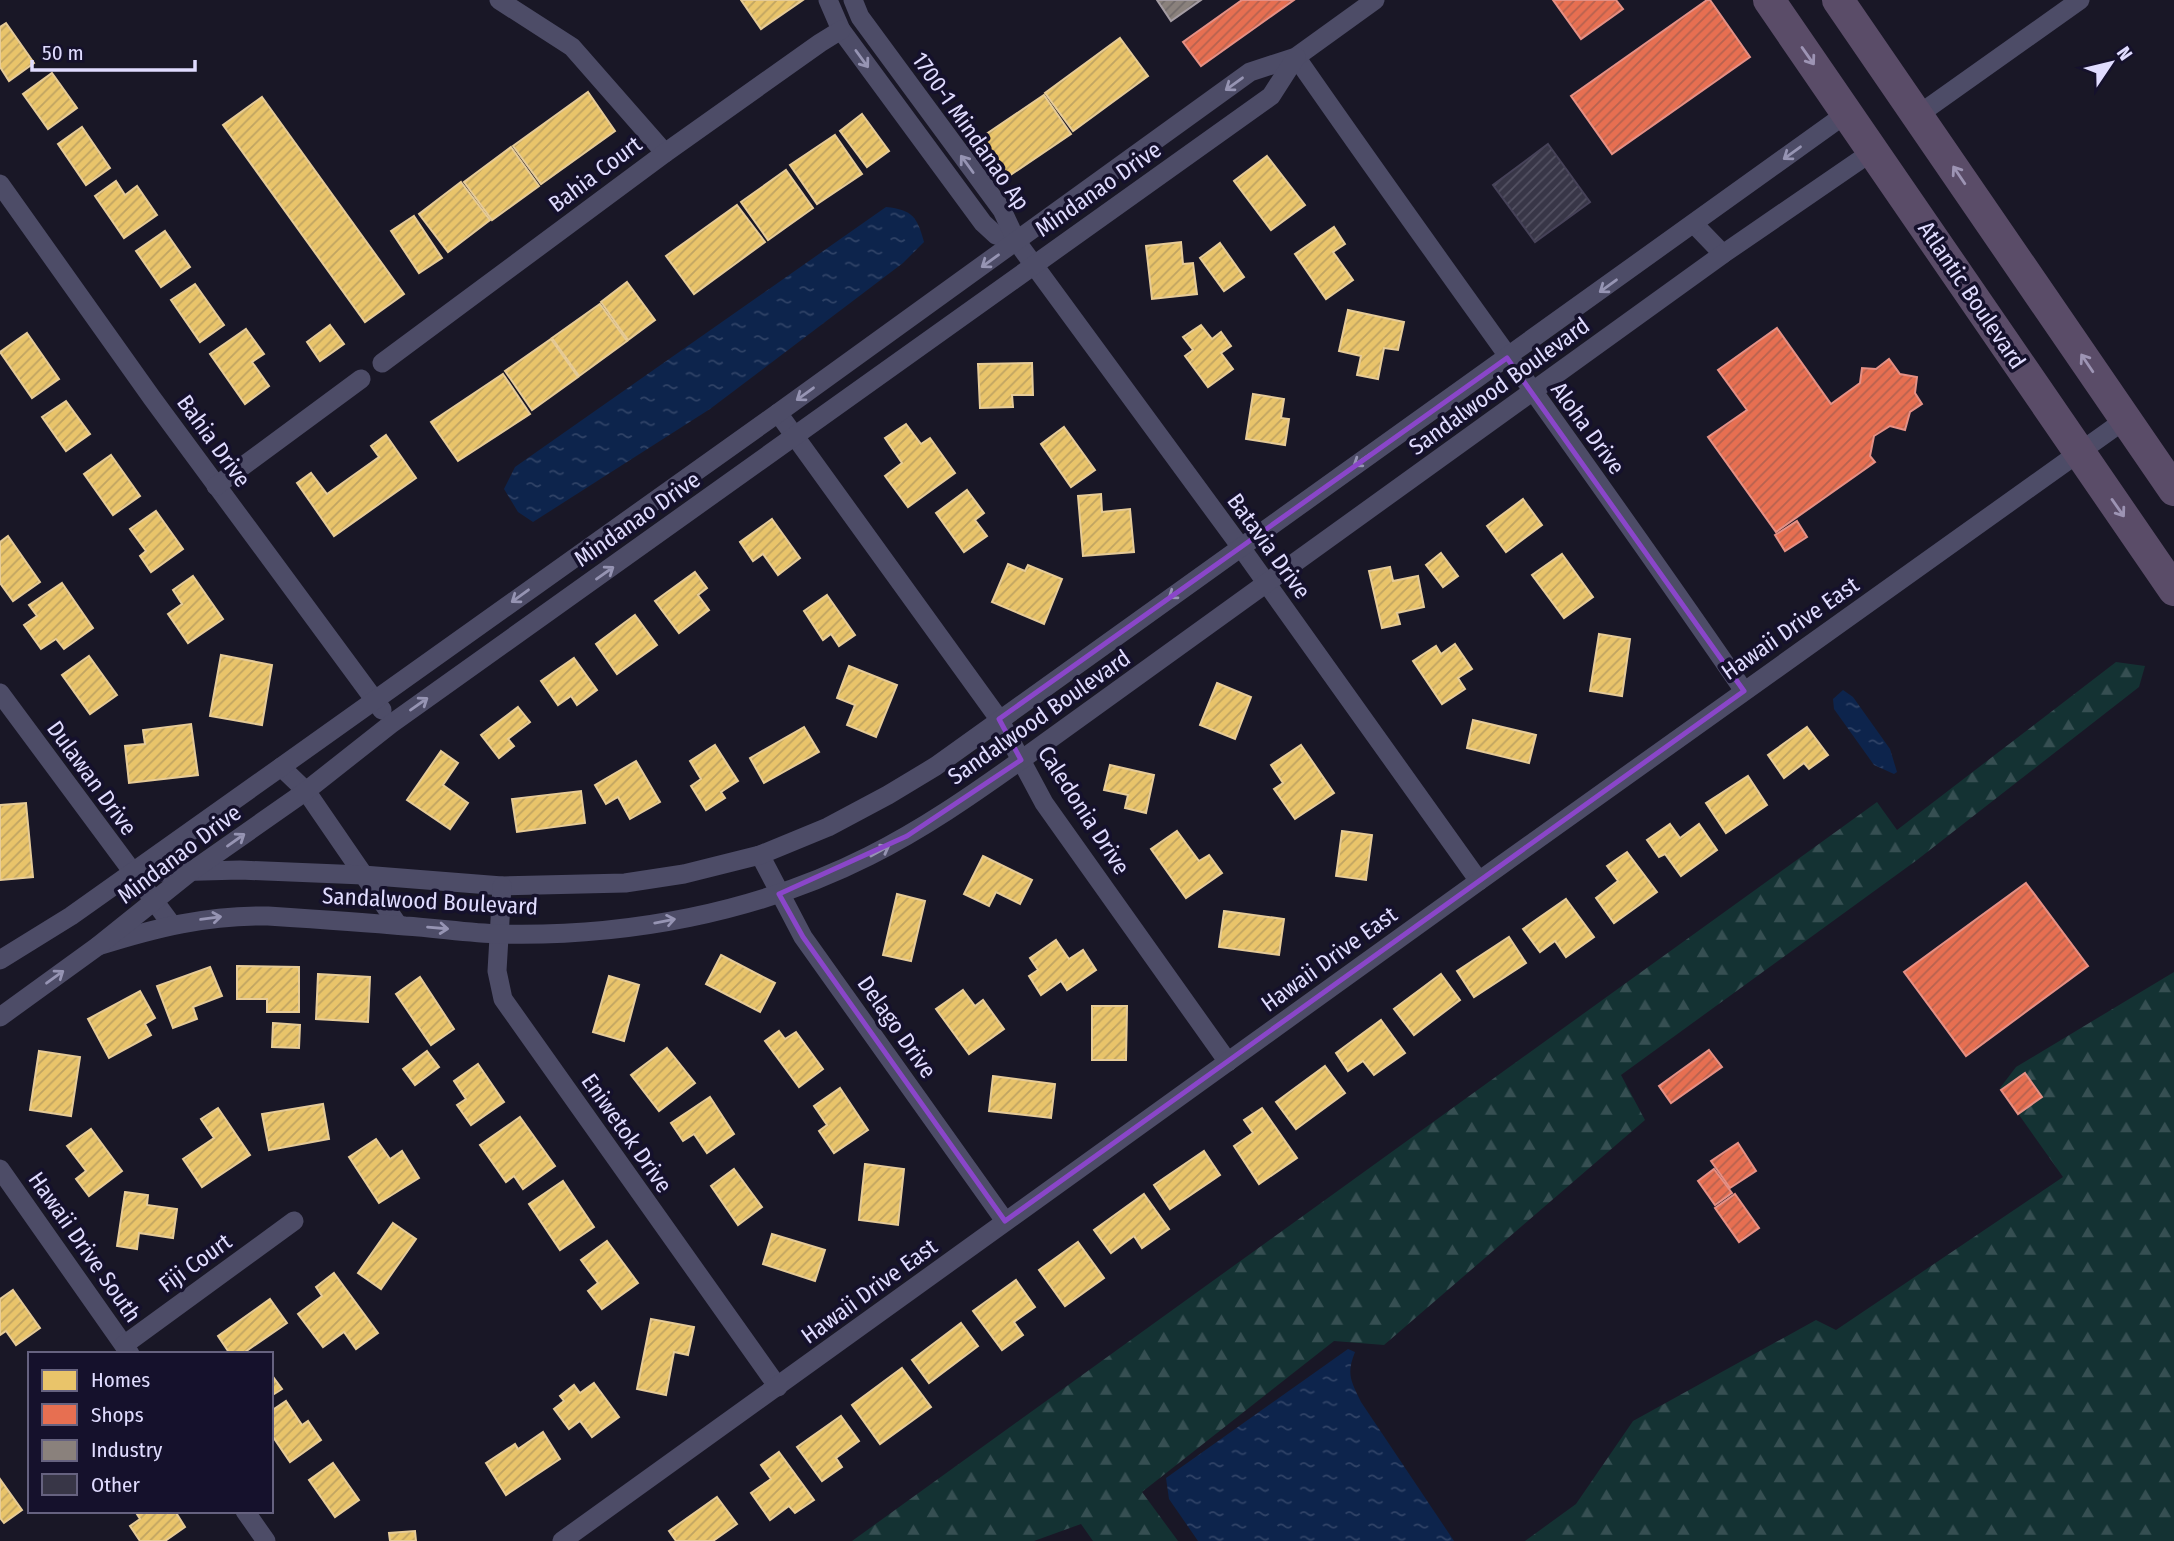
<svg xmlns="http://www.w3.org/2000/svg" width="2174" height="1541" font-family="'Fira Sans Condensed',sans-serif">
<style>
.forest{fill:url(#forest-firs)}
.water{fill:url(#water-ripples)}
.homes{fill:url(#homes-hatch);stroke:#e6cb97;stroke-width:2}
.shops{fill:url(#shops-hatch);stroke:#e59085;stroke-width:2}
.industry{fill:url(#industry-hatch);stroke:#a49ca3;stroke-width:2}
.building{fill:url(#building-hatch);stroke:#464258;stroke-width:2}
.lines{fill:none;stroke-linecap:round;stroke-linejoin:round}
.minor{stroke:#4d4c67;stroke-width:19}
.trunk{stroke:#5a4c68;stroke-width:32}
.oneway{stroke:#9d94b4}
.oneway2{stroke:#9694b3}
.marked{fill:none;stroke:#8a46c9;stroke-width:5;stroke-linejoin:round}
.labels{text-anchor:middle;dominant-baseline:central;stroke-width:7;stroke-linejoin:round;paint-order:stroke}
.street-label{font-size:23px;fill:#e0dcff;stroke:#15112c}
</style>
<defs>
<pattern id="forest-firs" width="22" height="20" patternUnits="userSpaceOnUse" patternTransform="scale(1.75)"><rect width="22" height="20" fill="#143233"/><path d="M5 1l3.5 6h-7zM16 11l3.5 6h-7z" fill="#364f52"/></pattern>
<pattern id="water-ripples" width="26" height="14" patternUnits="userSpaceOnUse" patternTransform="scale(1.75)"><rect width="26" height="14" fill="#0d244c"/><path d="M2 4q2-2 4 0t4 0M15 11q2-2 4 0t4 0" fill="none" stroke="#304367"/></pattern>
<pattern id="homes-hatch" width="6" height="6" patternUnits="userSpaceOnUse" patternTransform="scale(1.75)"><rect width="6" height="6" fill="#e9c46a"/><path d="M-1 1l2-2M0 6l6-6M5 7l2-2" fill="none" stroke="#c0a462"/></pattern>
<pattern id="shops-hatch" width="6" height="6" patternUnits="userSpaceOnUse" patternTransform="scale(1.75)"><rect width="6" height="6" fill="#e76f51"/><path d="M-1 1l2-2M0 6l6-6M5 7l2-2" fill="none" stroke="#b66250"/></pattern>
<pattern id="industry-hatch" width="6" height="6" patternUnits="userSpaceOnUse" patternTransform="scale(1.75)"><rect width="6" height="6" fill="#8a817c"/><path d="M-1 1l2-2M0 6l6-6M5 7l2-2" fill="none" stroke="#716b6b"/></pattern>
<pattern id="building-hatch" width="6" height="6" patternUnits="userSpaceOnUse" patternTransform="scale(1.75)"><rect width="6" height="6" fill="#383647"/><path d="M-1 1l2-2M0 6l6-6M5 7l2-2" fill="none" stroke="#545263"/></pattern>
</defs>
<rect width="100%" height="100%" fill="#191726"/>
<g class="forest">
<path d="M2116,662L2145,666L2139,687L1917,860L1621,1075L1645,1120L1384,1345L1334,1341L1142,1492L1178,1541H1093L1081,1524L1034,1541H852L1877,802L1897,830Z"/>
<path d="M2174,972V1541H1525L1576,1504L1633,1421L1816,1320L1836,1330L2063,1177L2000,1088L2016,1067Z"/>
</g>
<g class="water">
<path d="M886,207C913,210 917,217 924,242L903,263L710,409L533,522L518,512L504,489L515,467Z"/>
<path d="M1843,690L1853,697L1890,749L1897,772L1894,774L1874,765L1834,709L1833,699Z"/>
<path d="M1348,1349L1355,1352C1346,1374 1351,1381 1361,1402L1454,1541H1198L1169,1499L1166,1478Z"/>
</g>
<g class="homes">
<path d="M741,0H803L761,29Z"/>
<path d="M6,23L34,63L9,81L0,67V27Z"/>
<path d="M1120,38L1148,76L1073,131L1045,93Z"/>
<path d="M52,73L77,108L48,129L23,94Z"/>
<path d="M588,92L615,131L541,184L513,146Z"/>
<path d="M1044,95L1071,134L1000,182L973,143Z"/>
<path d="M262,97L404,294L365,322L223,125Z"/>
<path d="M862,114L889,151L867,167L840,131Z"/>
<path d="M82,127L110,168L86,185L58,144Z"/>
<path d="M835,135L862,174L817,204L790,165Z"/>
<path d="M511,147L539,186L492,220L464,182Z"/>
<path d="M1267,156L1305,205L1271,230L1234,181Z"/>
<path d="M786,170L813,208L768,240L741,202Z"/>
<path d="M116,181L125,195L137,186L157,215L124,238L95,196Z"/>
<path d="M461,182L490,220L448,252L419,214Z"/>
<path d="M737,205L765,242L694,294L666,256Z"/>
<path d="M414,216L442,258L419,273L391,231Z"/>
<path d="M1334,227L1345,244L1333,252L1353,280L1326,299L1295,254Z"/>
<path d="M165,231L190,267L161,287L136,251Z"/>
<path d="M1181,242L1183,264L1193,263L1197,294L1152,299L1146,246Z"/>
<path d="M1220,243L1244,277L1224,291L1200,258Z"/>
<path d="M627,282L655,320L628,340L601,302Z"/>
<path d="M195,284L224,325L200,342L171,300Z"/>
<path d="M600,304L627,341L579,376L552,338Z"/>
<path d="M1348,310L1404,322L1398,350L1384,348L1378,379L1357,375L1361,356L1339,351Z"/>
<path d="M330,325L344,344L320,361L307,342Z"/>
<path d="M1201,325L1212,339L1221,332L1231,346L1221,353L1233,369L1208,387L1185,356L1193,350L1183,337Z"/>
<path d="M246,329L264,354L252,362L269,386L245,404L210,354Z"/>
<path d="M27,333L59,379L32,398L0,352Z"/>
<path d="M551,339L578,377L532,410L505,371Z"/>
<path d="M1032,363L1033,395H1012L1013,407L980,408L978,364Z"/>
<path d="M503,374L530,414L458,461L431,422Z"/>
<path d="M1253,394L1284,399L1281,418L1289,419L1285,445L1246,439Z"/>
<path d="M66,401L90,434L66,451L42,417Z"/>
<path d="M906,424L921,444L930,438L955,473L908,507L885,476L902,463L885,438Z"/>
<path d="M1064,427L1095,470L1071,487L1041,444Z"/>
<path d="M386,435L416,478L334,536L297,483L311,473L327,494L379,457L371,446Z"/>
<path d="M111,455L140,496L113,515L84,474Z"/>
<path d="M967,490L984,513L975,520L987,536L964,552L936,513Z"/>
<path d="M1101,494L1102,512L1130,509L1134,552L1083,556L1078,496Z"/>
<path d="M1523,499L1542,525L1506,552L1487,526Z"/>
<path d="M156,511L183,549L151,572L140,556L146,551L130,529Z"/>
<path d="M772,519L800,558L778,575L763,554L753,561L740,542Z"/>
<path d="M8,536L40,582L13,601L0,583V542Z"/>
<path d="M1441,553L1458,576L1443,587L1426,565Z"/>
<path d="M1562,554L1593,597L1564,618L1532,575Z"/>
<path d="M1008,564L1025,571L1028,565L1062,579L1044,624L992,602Z"/>
<path d="M1390,567L1393,581L1418,576L1424,607L1397,613L1400,624L1382,628L1369,571Z"/>
<path d="M695,572L707,588L698,595L709,610L679,633L655,601Z"/>
<path d="M193,576L223,619L188,643L168,614L182,604L173,590Z"/>
<path d="M62,583L93,628L64,649L56,639L41,649L24,625L37,616L29,605Z"/>
<path d="M827,595L855,635L839,646L831,634L823,640L804,611Z"/>
<path d="M635,615L657,645L617,674L596,644Z"/>
<path d="M1599,634L1630,639L1622,696L1590,691Z"/>
<path d="M1455,644L1472,669L1458,678L1465,689L1442,704L1413,661L1436,646L1441,654Z"/>
<path d="M221,655L272,665L262,725L210,716Z"/>
<path d="M89,656L117,695L90,714L62,675Z"/>
<path d="M574,658L597,690L577,705L571,696L558,705L541,681Z"/>
<path d="M849,666L897,685L876,737L847,725L855,705L837,698Z"/>
<path d="M1217,683L1251,697L1235,739L1200,725Z"/>
<path d="M518,707L530,722L508,739L514,746L499,758L481,735Z"/>
<path d="M1473,720L1536,735L1529,763L1467,748Z"/>
<path d="M191,724L198,775L129,783L125,746L145,744L143,730Z"/>
<path d="M804,727L819,752L764,783L750,758Z"/>
<path d="M1807,727L1828,755L1809,769L1804,763L1784,778L1768,755Z"/>
<path d="M715,745L738,781L721,792L725,798L706,810L691,786L701,779L690,761Z"/>
<path d="M1301,745L1334,793L1295,819L1274,789L1283,783L1271,765Z"/>
<path d="M441,751L458,763L443,785L468,803L450,829L407,800Z"/>
<path d="M636,761L660,802L630,819L618,797L606,804L595,785Z"/>
<path d="M1110,765L1154,775L1146,813L1125,808L1128,795L1104,790Z"/>
<path d="M1748,776L1767,805L1726,833L1706,803Z"/>
<path d="M581,791L585,823L517,832L512,799Z"/>
<path d="M26,803L33,877L0,880V805Z"/>
<path d="M1670,824L1680,838L1699,824L1717,850L1681,876L1665,854L1659,857L1647,840Z"/>
<path d="M1177,831L1199,861L1209,855L1222,873L1186,898L1151,849Z"/>
<path d="M1342,831L1372,835L1366,880L1336,876Z"/>
<path d="M1627,852L1657,892L1614,923L1596,898L1618,881L1607,866Z"/>
<path d="M983,856L1032,880L1020,904L996,892L989,906L964,894Z"/>
<path d="M897,894L925,901L911,961L883,955Z"/>
<path d="M1566,899L1594,937L1566,957L1555,941L1540,952L1523,929Z"/>
<path d="M1224,911L1284,919L1279,955L1219,947Z"/>
<path d="M1509,937L1526,963L1474,997L1457,971Z"/>
<path d="M1056,940L1069,959L1083,950L1096,970L1067,990L1061,981L1041,995L1029,976L1038,970L1030,958Z"/>
<path d="M721,955L775,983L760,1012L706,984Z"/>
<path d="M237,966L299,967V1012H267V999H237Z"/>
<path d="M210,967L222,996L193,1007L197,1019L173,1028L157,986Z"/>
<path d="M318,974L370,977L368,1022L316,1019Z"/>
<path d="M1441,974L1460,1000L1414,1035L1394,1009Z"/>
<path d="M609,976L639,985L624,1041L593,1032Z"/>
<path d="M420,977L454,1029L431,1045L396,994Z"/>
<path d="M963,990L975,1006L983,1000L1004,1029L969,1054L936,1009Z"/>
<path d="M140,991L155,1018L145,1024L151,1035L109,1058L88,1019Z"/>
<path d="M1092,1006H1127L1126,1060H1092Z"/>
<path d="M1381,1020L1405,1053L1374,1075L1363,1061L1348,1071L1336,1053Z"/>
<path d="M273,1023L300,1025L299,1048L272,1047Z"/>
<path d="M779,1031L785,1039L796,1032L823,1069L799,1087L765,1041Z"/>
<path d="M667,1048L695,1083L659,1111L631,1075Z"/>
<path d="M39,1051L80,1057L71,1116L30,1110Z"/>
<path d="M427,1051L439,1067L415,1085L403,1069Z"/>
<path d="M478,1064L504,1102L471,1125L457,1105L466,1099L454,1081Z"/>
<path d="M1325,1066L1345,1093L1296,1129L1276,1102Z"/>
<path d="M993,1076L1055,1084L1051,1118L989,1111Z"/>
<path d="M840,1088L868,1130L834,1153L819,1131L827,1125L814,1106Z"/>
<path d="M710,1097L734,1134L707,1153L694,1134L683,1141L671,1123Z"/>
<path d="M323,1104L329,1139L269,1150L262,1114Z"/>
<path d="M218,1108L250,1155L202,1187L183,1159L214,1138L201,1119Z"/>
<path d="M1262,1108L1297,1158L1259,1184L1234,1146L1253,1133L1244,1120Z"/>
<path d="M520,1117L555,1166L523,1189L514,1176L506,1182L480,1145Z"/>
<path d="M91,1129L122,1171L89,1196L76,1179L86,1171L67,1146Z"/>
<path d="M376,1139L390,1159L402,1151L419,1178L379,1203L349,1157Z"/>
<path d="M1204,1151L1220,1175L1170,1209L1154,1185Z"/>
<path d="M865,1164L904,1169L898,1225L859,1220Z"/>
<path d="M734,1169L762,1207L738,1225L711,1186Z"/>
<path d="M563,1181L594,1227L560,1250L529,1204Z"/>
<path d="M125,1192L148,1195L147,1205L177,1209L173,1238L139,1233L137,1249L117,1246Z"/>
<path d="M1144,1194L1169,1229L1142,1248L1134,1236L1111,1253L1094,1230Z"/>
<path d="M393,1223L416,1239L381,1289L358,1273Z"/>
<path d="M772,1234L825,1250L815,1281L763,1264Z"/>
<path d="M607,1241L638,1283L602,1309L588,1291L598,1283L581,1260Z"/>
<path d="M1078,1242L1104,1278L1065,1306L1039,1270Z"/>
<path d="M334,1273L378,1333L356,1349L344,1332L323,1347L298,1314L322,1296L316,1287Z"/>
<path d="M1016,1280L1035,1307L1014,1322L1023,1335L1002,1350L973,1311Z"/>
<path d="M13,1290L40,1328L16,1345L6,1331L0,1335V1299Z"/>
<path d="M270,1299L287,1323L242,1354H230L218,1336Z"/>
<path d="M651,1319L694,1327L688,1355L674,1352L666,1395L637,1389Z"/>
<path d="M961,1323L978,1346L929,1383L912,1360Z"/>
<path d="M902,1368L931,1407L880,1444L852,1405Z"/>
<path d="M271,1374L282,1389L271,1396Z"/>
<path d="M594,1383L619,1417L592,1437L580,1421L569,1429L554,1409L564,1401L560,1396L574,1385L580,1393Z"/>
<path d="M286,1401L302,1425L308,1421L321,1440L290,1462L271,1434V1411Z"/>
<path d="M841,1416L859,1441L836,1458L842,1467L822,1481L797,1447Z"/>
<path d="M543,1432L560,1459L506,1495L486,1463L515,1444L518,1449Z"/>
<path d="M779,1452L814,1500L795,1513L789,1506L770,1520L751,1493L771,1479L761,1465Z"/>
<path d="M333,1463L359,1500L335,1517L309,1480Z"/>
<path d="M0,1479L22,1510L4,1523L0,1518Z"/>
<path d="M717,1497L737,1524L713,1541H676L669,1531Z"/>
<path d="M135,1511H175L185,1527L165,1541H140L130,1526L140,1519Z"/>
<path d="M415,1531L416,1541H390L389,1533Z"/>
</g>
<g class="shops">
<path d="M1242,0H1294L1201,66L1183,42Z"/>
<path d="M1553,0H1616L1623,9L1581,39Z"/>
<path d="M1707,0H1710L1750,57L1612,154L1571,96Z"/>
<path d="M1777,328L1831,404L1860,383L1862,368L1876,369L1889,359L1900,374L1917,377L1915,393L1922,404L1910,412L1905,430L1890,426L1874,436L1870,456L1875,462L1776,532L1708,437L1747,410L1718,370Z"/>
<path d="M1797,521L1807,537L1785,551L1775,535Z"/>
<path d="M2026,883L2088,966L1966,1056L1904,972Z"/>
<path d="M1709,1050L1722,1067L1671,1103L1659,1086Z"/>
<path d="M2025,1073L2042,1097L2018,1114L2001,1090Z"/>
<path d="M1738,1143L1756,1171L1730,1188L1711,1161Z"/>
<path d="M1714,1169L1732,1193L1715,1205L1698,1181Z"/>
<path d="M1735,1194L1759,1228L1739,1242L1715,1208Z"/>
</g>
<path class="industry" d="M1157,0H1201L1171,21Z"/>
<path class="building" d="M1548,144L1590,202L1535,242L1493,185Z"/>
<g class="lines">
<g class="minor">
<path d="M499,0L572,47L665,153"/>
<path d="M828,0L841,30L983,223L996,235L1017,242"/>
<path d="M853,0L860,17L1002,210L1017,242L1240,546L1479,881"/>
<path d="M1296,57C1443,269 1598,477 1744,691"/>
<path d="M1918,115L2080,0"/>
<path d="M0,184L152,398L382,710"/>
<path d="M1694,224L1723,254"/>
<path d="M382,363L665,153L820,43L841,30"/>
<path d="M778,413L999,719L1044,803L1228,1062"/>
<path d="M216,486L361,379"/>
<path d="M0,693L172,925"/>
<path d="M281,767L306,791L398,925"/>
<path d="M760,855L803,937L1005,1221"/>
<path d="M131,873L240,870L363,875L502,886L625,883L684,874L760,855L828,827L888,795L936,766L1847,113"/>
<path d="M502,886L497,971L503,999L778,1387"/>
<path d="M98,946C155,928 207,915 268,916C314,919 360,922 405,926C437,928 469,933 500,934C626,937 756,913 869,856C923,829 972,795 1021,760L1723,254L1873,151"/>
<path d="M0,960L71,916L281,767L778,413L1250,72L1296,57L1375,0"/>
<path d="M0,1017L98,946L189,873L306,791L391,724L1271,96L1296,57"/>
<path d="M0,1169L130,1354"/>
<path d="M124,1345L294,1221"/>
<path d="M245,1511L266,1541"/>
<path d="M562,1541L1479,881L2126,419"/>
</g>
<g class="trunk">
<path d="M1769,0L2174,590"/>
<path d="M1838,0L2174,490"/>
</g>
</g>
<defs><path id="oneway-shaft" d="M-6 0H5M1.5-3L5.5 0L1.5 3" fill="none" stroke-width="1.6" stroke-linecap="round" stroke-linejoin="round" transform="scale(1.75)"/></defs>
<g class="oneway">
<use href="#oneway-shaft" transform="translate(1808 56) rotate(55)"/>
<use href="#oneway-shaft" transform="translate(1959 175) rotate(-124)"/>
<use href="#oneway-shaft" transform="translate(2087 363) rotate(-124)"/>
<use href="#oneway-shaft" transform="translate(2118 508) rotate(55)"/>
</g>
<g class="oneway2">
<use href="#oneway-shaft" transform="translate(862 59) rotate(54)"/>
<use href="#oneway-shaft" transform="translate(1234 84) rotate(144)"/>
<use href="#oneway-shaft" transform="translate(1792 153) rotate(144)"/>
<use href="#oneway-shaft" transform="translate(967 164) rotate(-126)"/>
<use href="#oneway-shaft" transform="translate(990 261) rotate(144)"/>
<use href="#oneway-shaft" transform="translate(1608 286) rotate(144)"/>
<use href="#oneway-shaft" transform="translate(805 394) rotate(144)"/>
<use href="#oneway-shaft" transform="translate(1362 460) rotate(145)"/>
<use href="#oneway-shaft" transform="translate(605 573) rotate(-35)"/>
<use href="#oneway-shaft" transform="translate(1177 592) rotate(144)"/>
<use href="#oneway-shaft" transform="translate(520 596) rotate(144)"/>
<use href="#oneway-shaft" transform="translate(419 704) rotate(-35)"/>
<use href="#oneway-shaft" transform="translate(236 840) rotate(-35)"/>
<use href="#oneway-shaft" transform="translate(880 851) rotate(-29)"/>
<use href="#oneway-shaft" transform="translate(211 918) rotate(-8)"/>
<use href="#oneway-shaft" transform="translate(665 921) rotate(-11)"/>
<use href="#oneway-shaft" transform="translate(438 928) rotate(5)"/>
<use href="#oneway-shaft" transform="translate(55 977) rotate(-36)"/>
</g>
<path class="marked" d="M1507,358L1744,691L1005,1221L803,937L779,894L907,836L1021,760L999,719Z"/>
<g class="labels">
<g class="street-label">
<text transform="translate(971 131) rotate(55)">1700-1 Mindanao Ap</text>
<text transform="translate(595 174) rotate(-37)">Bahia Court</text>
<text transform="translate(1098 189) rotate(-35)">Mindanao Drive</text>
<text transform="translate(1972 295) rotate(56)">Atlantic Boulevard</text>
<text transform="translate(1499 386) rotate(-36)">Sandalwood Boulevard</text>
<text transform="translate(1588 428) rotate(54)">Aloha Drive</text>
<text transform="translate(214 441) rotate(54)">Bahia Drive</text>
<text transform="translate(637 519) rotate(-35)">Mindanao Drive</text>
<text transform="translate(1269 546) rotate(54)">Batavia Drive</text>
<text transform="translate(1790 628) rotate(-35)">Hawaii Drive East</text>
<text transform="translate(1039 717) rotate(-35)">Sandalwood Boulevard</text>
<text transform="translate(92 778) rotate(54)">Dulawan Drive</text>
<text transform="translate(1084 810) rotate(57)">Caledonia Drive</text>
<text transform="translate(179 854) rotate(-37)">Mindanao Drive</text>
<text transform="translate(430 901) rotate(3)">Sandalwood Boulevard</text>
<text transform="translate(1329 959) rotate(-36)">Hawaii Drive East</text>
<text transform="translate(897 1027) rotate(55)">Delago Drive</text>
<text transform="translate(627 1133) rotate(55)">Eniwetok Drive</text>
<text transform="translate(85 1247) rotate(55)">Hawaii Drive South</text>
<text transform="translate(195 1263) rotate(-36)">Fiji Court</text>
<text transform="translate(869 1291) rotate(-36)">Hawaii Drive East</text>
</g>
</g>
<rect x="28" y="1352" width="245" height="161" fill="#15112c" stroke="#666280" stroke-width="2"/>
<rect x="42" y="1370" width="35" height="21" fill="#e9c46a" stroke="#666280" stroke-width="2"/>
<text x="91" y="1387" font-size="21" fill="#e0dcff">Homes</text>
<rect x="42" y="1404" width="35" height="21" fill="#e76f51" stroke="#666280" stroke-width="2"/>
<text x="91" y="1422" font-size="21" fill="#e0dcff">Shops</text>
<rect x="42" y="1440" width="35" height="21" fill="#8a817c" stroke="#666280" stroke-width="2"/>
<text x="91" y="1457" font-size="21" fill="#e0dcff">Industry</text>
<rect x="42" y="1474" width="35" height="21" fill="#383647" stroke="#666280" stroke-width="2"/>
<text x="91" y="1492" font-size="21" fill="#e0dcff">Other</text>
<g transform="translate(2111 63) rotate(55)" stroke="#15112c" stroke-width="5" paint-order="stroke">
<path d="M0-5L12 26L0 18L-12 26Z" fill="#e0dcff"/>
<text y="-10" font-size="19" font-weight="bold" text-anchor="middle" fill="#e0dcff">N</text>
</g>
<path d="M32 60v10h163v-10" fill="none" stroke="#e0dcff" stroke-width="3.5"/>
<text x="42" y="60" font-size="21" fill="#e0dcff" stroke="#15112c" stroke-width="5" paint-order="stroke">50 m</text>
</svg>
